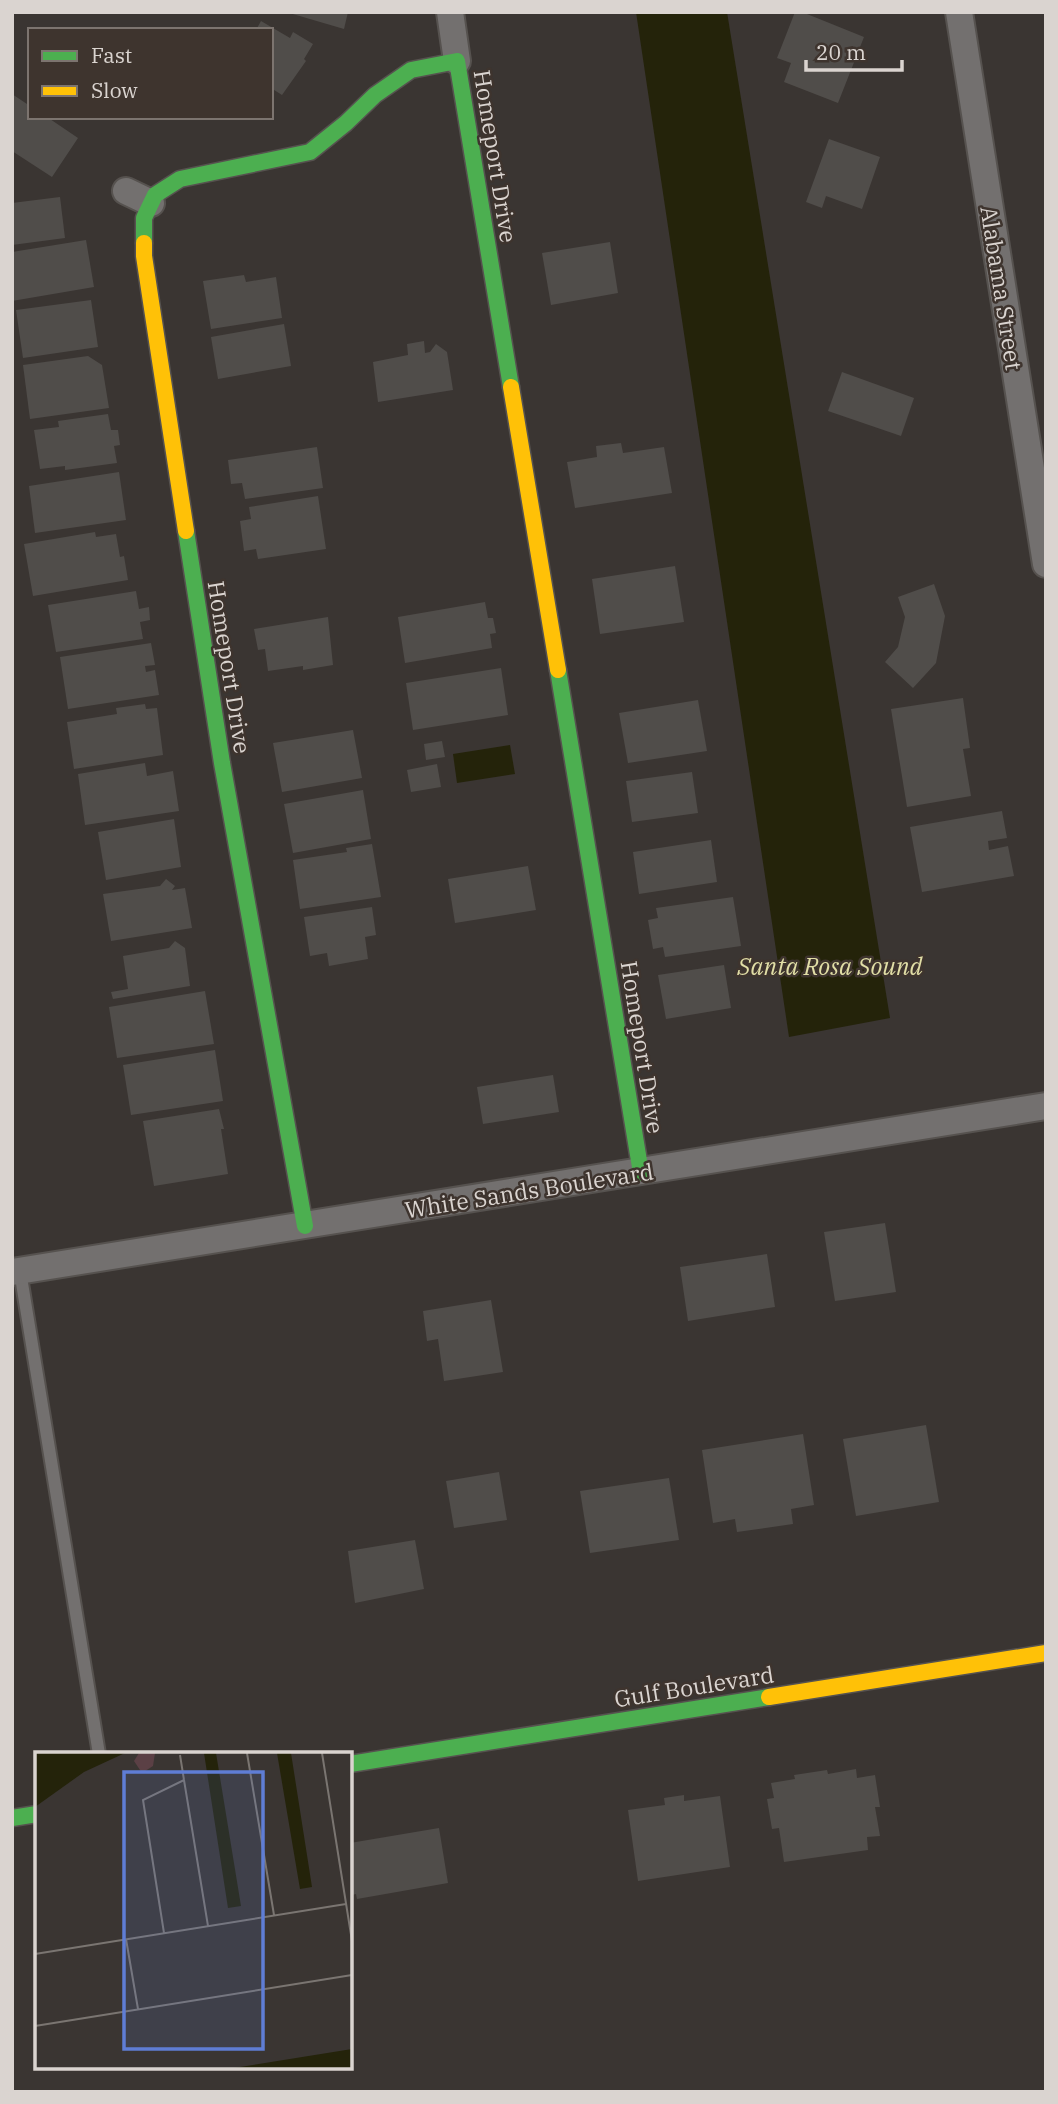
<svg xmlns="http://www.w3.org/2000/svg" width="1058" height="2104" font-family="'IBM Plex Serif',serif">
<style>
.water{fill:#24230a}
.building{fill:#504d4a}
.lines{fill:none;stroke-linecap:round;stroke-linejoin:round}
.lane-casing{stroke:#56524f;stroke-width:16}
.street-casing{stroke:#56524f;stroke-width:30}
.fast-casing{stroke:#56524f;stroke-width:19}
.slow-casing{stroke:#56524f;stroke-width:19}
.lane{stroke:#73706f;stroke-width:12}
.street{stroke:#73706f;stroke-width:26}
.fast{stroke:#4caf50;stroke-width:16}
.slow{stroke:#ffc107;stroke-width:16}
.labels{text-anchor:middle;dominant-baseline:central;stroke-width:5;stroke-linejoin:round;paint-order:stroke}
.street-label{font-size:23px;fill:#dad4d0;stroke:#3e342e}
.water-label{font-size:24px;font-style:italic;fill:#e1dea6;stroke:#3e342e}
.inset-road{fill:none;stroke:#7a7571;stroke-width:2}
.view{fill:#5f7dd5;fill-opacity:0.15;stroke:#5f7dd5;stroke-width:3.5}
.inset-edge{fill:none;stroke:#dad4d0;stroke-width:3.5}
</style>
<rect width="100%" height="100%" fill="#3a3532"/>
<g class="water">
<path d="M636,12H727L890,1018L789,1037Z"/>
<path d="M510,745L515,774L457,783L453,754Z"/>
</g>
<g class="building">
<path d="M286,12H348L344,29Z"/>
<path d="M795,12H802L864,37L838,103L784,82L791,63L777,58Z"/>
<path d="M261,21L290,38L293,32L313,44L304,59L306,61L282,95L271,88V30H256Z"/>
<path d="M12,94L30,106V117H47L78,138L52,177L12,151Z"/>
<path d="M829,139L880,157L862,209L826,196L822,208L806,202Z"/>
<path d="M60,197L65,238L12,245V203Z"/>
<path d="M86,240L94,287L12,301V252Z"/>
<path d="M610,242L618,293L551,305L542,253Z"/>
<path d="M244,275L246,282L276,277L282,318L211,329L203,281Z"/>
<path d="M91,300L98,347L23,358L16,310Z"/>
<path d="M284,324L291,366L218,379L211,337Z"/>
<path d="M424,341L425,353L430,352L436,344L447,352L453,390L378,402L373,362L408,355L407,344Z"/>
<path d="M88,356L102,365L109,408L30,419L23,365Z"/>
<path d="M842,372L914,398L901,436L828,411Z"/>
<path d="M108,414L111,430H118L120,445L114,446L117,463L65,470V466L40,469L34,430L59,427L58,421Z"/>
<path d="M621,443L623,453L664,447L672,493L575,508L567,462L597,457L596,446Z"/>
<path d="M317,447L323,488L245,499L242,483L231,484L228,460Z"/>
<path d="M119,472L126,520L35,533L29,486Z"/>
<path d="M318,496L326,549L258,559L256,549L244,551L240,521L251,519L249,507Z"/>
<path d="M95,532L96,537L116,534L120,557L124,556L128,580L33,596L24,544Z"/>
<path d="M675,566L684,622L600,634L592,579Z"/>
<path d="M934,584L945,616L936,663L913,688L885,662L898,647L905,617L898,597Z"/>
<path d="M136,591L139,609L149,607L150,620L140,622L143,639L56,652L48,605Z"/>
<path d="M485,602L488,618H493L496,633L490,634L492,648L405,663L398,617Z"/>
<path d="M328,617L333,665L303,670V666L268,671L265,649L258,650L254,629Z"/>
<path d="M151,643L155,665L145,666L146,672L155,670L159,695L68,709L60,657Z"/>
<path d="M501,668L508,715L413,730L406,683Z"/>
<path d="M963,698L970,748L963,749L971,796L907,807L891,709Z"/>
<path d="M698,700L707,751L628,763L619,713Z"/>
<path d="M145,704L146,709L157,708L163,755L74,769L67,722L117,714L116,708Z"/>
<path d="M353,730L362,778L282,792L273,743Z"/>
<path d="M442,741L445,757L426,760L424,744Z"/>
<path d="M145,763L147,776L173,771L179,811L85,825L78,774Z"/>
<path d="M437,764L441,787L411,792L407,770Z"/>
<path d="M692,772L698,813L632,822L626,781Z"/>
<path d="M363,790L371,839L293,853L284,804Z"/>
<path d="M1002,811L1007,838L988,841L989,850L1008,846L1014,876L922,892L910,827Z"/>
<path d="M174,819L181,867L106,880L98,832Z"/>
<path d="M711,840L717,882L639,894L633,852Z"/>
<path d="M372,844L381,897L300,909L293,860L347,852L346,848Z"/>
<path d="M528,866L536,910L455,923L448,879Z"/>
<path d="M166,879L175,886L172,890L185,888L192,928L111,941L103,894L160,886Z"/>
<path d="M733,897L741,946L665,957L663,947L653,949L648,920L658,918L656,908Z"/>
<path d="M372,907L376,935L365,937L368,959L329,966L327,953L310,956L304,917Z"/>
<path d="M175,941L185,948L190,986L113,999L111,992L128,989L123,956L169,948Z"/>
<path d="M724,965L731,1008L666,1019L658,975Z"/>
<path d="M205,991L214,1044L117,1058L109,1007Z"/>
<path d="M215,1050L223,1101L131,1115L123,1065Z"/>
<path d="M553,1075L559,1112L483,1124L477,1087Z"/>
<path d="M219,1109L224,1129H221L228,1174L154,1186L143,1121Z"/>
<path d="M885,1223L896,1292L835,1301L824,1232Z"/>
<path d="M767,1254L775,1307L688,1321L680,1267Z"/>
<path d="M491,1300L503,1372L444,1381L438,1339L427,1341L423,1311Z"/>
<path d="M926,1425L939,1502L856,1516L843,1439Z"/>
<path d="M803,1434L814,1505L791,1509L793,1524L737,1532L735,1519L713,1523L702,1450Z"/>
<path d="M499,1472L507,1520L454,1528L446,1481Z"/>
<path d="M669,1478L679,1540L590,1553L580,1491Z"/>
<path d="M415,1540L424,1589L355,1603L348,1551Z"/>
<path d="M856,1769L857,1778L875,1775L880,1807H875L880,1836L867,1837L868,1850L784,1862L779,1828L772,1829L767,1799L774,1798L771,1783L795,1779L794,1775L827,1770L828,1774Z"/>
<path d="M684,1795V1801L720,1796L730,1867L638,1881L628,1810L665,1805L664,1798Z"/>
<path d="M439,1828L448,1883L357,1899L356,1894L352,1895L350,1843Z"/>
</g>
<g class="lines">
<defs>
<path id="lane" d="M20,1271L99,1754"/>
<g id="street">
<path d="M450,12L457,61"/>
<path d="M959,12L1046,564"/>
<path d="M126,191L151,203"/>
<path d="M12,1272L1046,1106"/>
</g>
<g id="fast">
<path d="M144,243V218L155,195L180,179L310,152L346,123L375,95L411,70L457,61L511,387"/>
<path d="M186,531L222,763L305,1226"/>
<path d="M558,670L641,1173"/>
<path d="M350,1764L769,1697"/>
<path d="M12,1818L37,1814"/>
</g>
<g id="slow">
<path d="M144,243V256L186,531"/>
<path d="M511,387L558,670"/>
<path d="M769,1697L1046,1653"/>
</g>
</defs>
<use href="#lane" class="lane-casing"/>
<use href="#street" class="street-casing"/>
<use href="#fast" class="fast-casing"/>
<use href="#slow" class="slow-casing"/>
<use href="#lane" class="lane"/>
<use href="#street" class="street"/>
<use href="#fast" class="fast"/>
<use href="#slow" class="slow"/>
</g>
<g class="labels">
<g class="street-label">
<text transform="translate(496 156) rotate(81)">Homeport Drive</text>
<text transform="translate(1002 288) rotate(81)">Alabama Street</text>
<text transform="translate(230 667) rotate(81)">Homeport Drive</text>
<text transform="translate(643 1047) rotate(81)">Homeport Drive</text>
<text transform="translate(529 1190) rotate(-9)">White Sands Boulevard</text>
<text transform="translate(694 1686) rotate(-9)">Gulf Boulevard</text>
</g>
<g class="water-label">
<text x="830" y="966">Santa Rosa Sound</text>
</g>
</g>
<g transform="translate(35 1752)">
<rect width="317" height="317" fill="#3a3532"/>
<path d="M104,1H120L118,14L107,21L99,9Z" fill="#5b4045"/>
<path d="M0,1H90L49,20L0,55ZM169,1H181L206,154L193,156ZM242,1H256L277,135L265,137ZM317,297V316H199Z" fill="#24230a"/>
<path class="inset-road" d="M212,1L239,163M287,1L317,189M145,3L149,28M129,181L108,48L149,28L173,174M91,187L103,257M0,202L311,152M0,274L317,223"/>
<path class="view" d="M89,20H228V297H89Z"/>
<rect width="317" height="317" class="inset-edge"/>
</g>
<rect width="1058" height="2104" fill="none" stroke="#dad4d0" stroke-width="28"/>
<rect x="28" y="28" width="245" height="91" fill="#3e342e" stroke="#7c746f" stroke-width="2"/>
<rect x="42" y="51" width="35" height="10" fill="#4caf50" stroke="#7c746f" stroke-width="2"/>
<text x="91" y="63" font-size="21" fill="#dad4d0">Fast</text>
<rect x="42" y="86" width="35" height="10" fill="#ffc107" stroke="#7c746f" stroke-width="2"/>
<text x="91" y="98" font-size="21" fill="#dad4d0">Slow</text>
<path d="M806 60v10h96v-10" fill="none" stroke="#dad4d0" stroke-width="3.5"/>
<text x="816" y="60" font-size="21" fill="#dad4d0" stroke="#3e342e" stroke-width="5" paint-order="stroke">20 m</text>
</svg>
